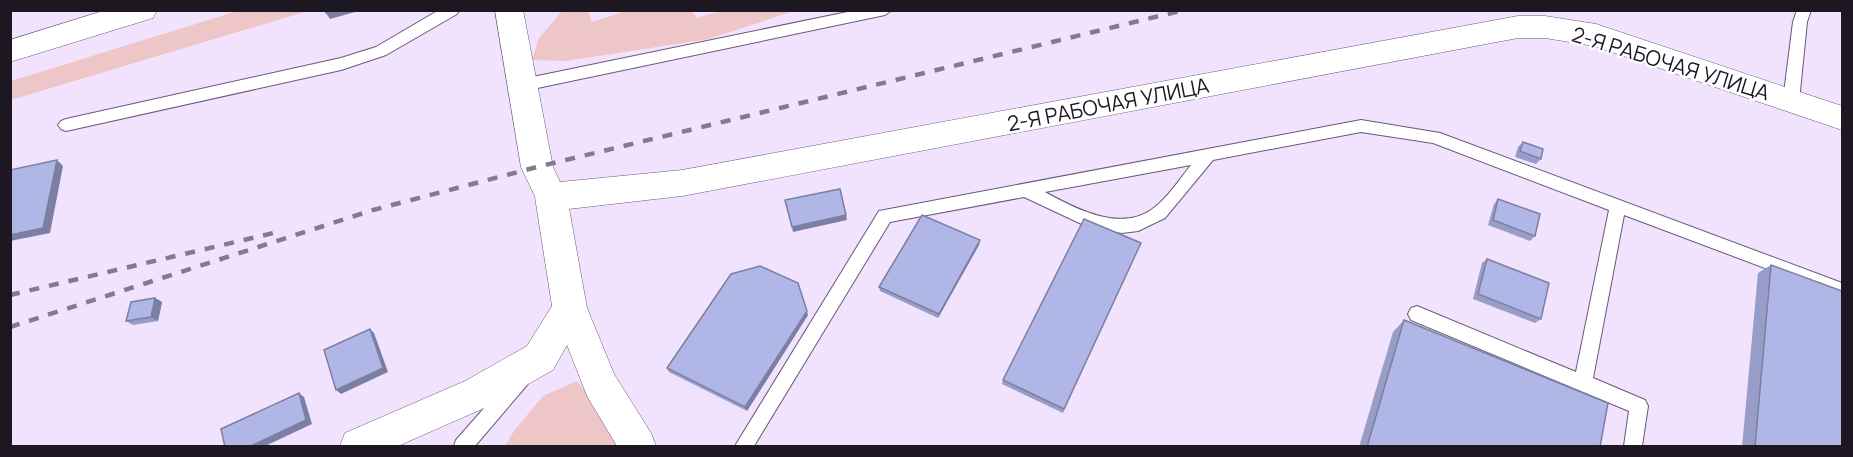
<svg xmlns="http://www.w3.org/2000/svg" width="1853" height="457" font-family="Manrope,sans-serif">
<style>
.green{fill:#efc6c8}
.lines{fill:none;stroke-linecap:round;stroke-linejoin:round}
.service-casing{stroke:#695976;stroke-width:2}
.minor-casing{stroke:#695976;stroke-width:1}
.secondary-casing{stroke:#695976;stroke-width:1}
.primary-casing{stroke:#695976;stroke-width:1}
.service{fill:#fff;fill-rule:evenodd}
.minor{fill:#fff;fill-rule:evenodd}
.secondary{fill:#fff;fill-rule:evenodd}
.primary{fill:#fff;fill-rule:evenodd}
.rail{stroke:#847a8d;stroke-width:4.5;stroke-dasharray:10 10;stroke-linecap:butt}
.wall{fill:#979dc7}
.shaded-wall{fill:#7b80a2}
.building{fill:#b0b7e7;stroke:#7b80a2;stroke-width:1.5}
.labels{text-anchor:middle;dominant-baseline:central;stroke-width:5;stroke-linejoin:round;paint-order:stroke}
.street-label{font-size:21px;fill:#1d1722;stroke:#fff}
</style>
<rect width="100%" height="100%" fill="#f1e2fd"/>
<g class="green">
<path d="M241,10L308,11L11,100V81Z"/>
<path d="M562,11H588L592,22L626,11H692L697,18L720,11H794L709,39L566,61L532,60L539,38Z"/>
<path d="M577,381L601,413L620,446H505L514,431L543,396Z"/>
</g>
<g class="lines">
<defs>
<g id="service">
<path d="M439,10H459L457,14L386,55L341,70L66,131L61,129L58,125L61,121L66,119L341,58L376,47Z"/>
<path d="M857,10H892L885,15L523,91L518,89L515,85L518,81L523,79Z"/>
<path d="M1797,10H1811L1807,22L1799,101L1796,105H1786L1783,101L1793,22Z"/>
<path d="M1361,120L1440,133L1842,283V297L1624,215L1593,378L1645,400L1648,406L1642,446H1624L1629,411L1411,320L1408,314L1411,308L1417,306L1576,372L1609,210L1433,143L1361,132L1213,160L1165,218L1138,231L1122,233L1088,227L1024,197L890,222L754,446H735L879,211ZM1191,165C1179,180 1167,199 1151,210C1119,232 1074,208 1045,192Z"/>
<path d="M521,371L527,373L530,379L527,385L475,446H454L456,440L515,373Z"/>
</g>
<path id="minor" d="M551,183L562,187L567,197L587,308L614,374L651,433L656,446H617L587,396L567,345L553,370L491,405L398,446H340L345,433L465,381L527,346L552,306L535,197L540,187Z"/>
<path id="secondary" d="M495,10H523L553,167L560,182L682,170L1518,16H1545L1596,24L1842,106V130L1594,46L1545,38H1518L682,196L551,211L540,207L521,167Z"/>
<path id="primary" d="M106,10H157L153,18L10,62V40Z"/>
</defs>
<use href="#service" class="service-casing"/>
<use href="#minor" class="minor-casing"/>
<use href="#secondary" class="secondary-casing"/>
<use href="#primary" class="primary-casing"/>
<use href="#service" class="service"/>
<use href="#minor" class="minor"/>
<use href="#secondary" class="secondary"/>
<use href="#primary" class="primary"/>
<g class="rail">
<path d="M10,295L282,231"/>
<path d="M10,327L373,210L537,167L1184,10"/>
</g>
</g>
<g class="wall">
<path d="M1523,142L1541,159L1536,164L1515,157L1518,147Z"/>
<path d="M1498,199L1535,236L1530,241L1488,225L1494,204Z"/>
<path d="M980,240L979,245L938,318L880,291L879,287Z"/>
<path d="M1141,243L1063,413L1002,384L1003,380Z"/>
<path d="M1487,259L1541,319L1535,323L1473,299L1482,263Z"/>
<path d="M1771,265L1842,447H1742L1758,273Z"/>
<path d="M155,298L162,302L158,321L133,325L126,321Z"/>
<path d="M808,315L747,411L669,372L667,368Z"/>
<path d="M1404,320L1600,447H1359L1393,332Z"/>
</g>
<g class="shaded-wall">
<path d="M336,10H362L330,19L326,13Z"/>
<path d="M57,160L63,166L50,233L10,241V235Z"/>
<path d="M846,215L847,220L793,232L792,227Z"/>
<path d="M980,240L979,245L938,318L939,314Z"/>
<path d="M155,298L162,302L158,321L151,317Z"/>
<path d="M807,311L808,315L747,411L745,407Z"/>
<path d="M370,329L374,333L388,372L341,394L336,390Z"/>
<path d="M299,393L304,397L312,424L263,447H249Z"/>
</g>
<g class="building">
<path d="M326,10H336L326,13Z"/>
<path d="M1523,142L1543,149L1541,159L1520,151Z"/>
<path d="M57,160L43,228L10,235V170Z"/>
<path d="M840,189L846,215L792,227L785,200Z"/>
<path d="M1498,199L1540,214L1535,236L1493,220Z"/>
<path d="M922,215L980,240L939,314L879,287Z"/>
<path d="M1084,219L1141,243L1064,409L1003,380Z"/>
<path d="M1487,259L1549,283L1541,319L1478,294Z"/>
<path d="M1771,265L1842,291V447H1755Z"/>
<path d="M760,266L798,283L807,311L745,407L667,368L731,274Z"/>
<path d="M155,298L151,317L126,321L131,302Z"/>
<path d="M1404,320L1608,403L1600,447H1367Z"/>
<path d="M370,329L383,368L336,390L324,350Z"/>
<path d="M299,393L306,420L249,447H225L221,429Z"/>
</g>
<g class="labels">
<g class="street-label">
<text transform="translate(1671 63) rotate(17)">2-Я РАБОЧАЯ УЛИЦА</text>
<text transform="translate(1108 104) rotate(-11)">2-Я РАБОЧАЯ УЛИЦА</text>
</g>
</g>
<rect width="1853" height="457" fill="none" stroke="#1d1722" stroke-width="24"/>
</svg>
